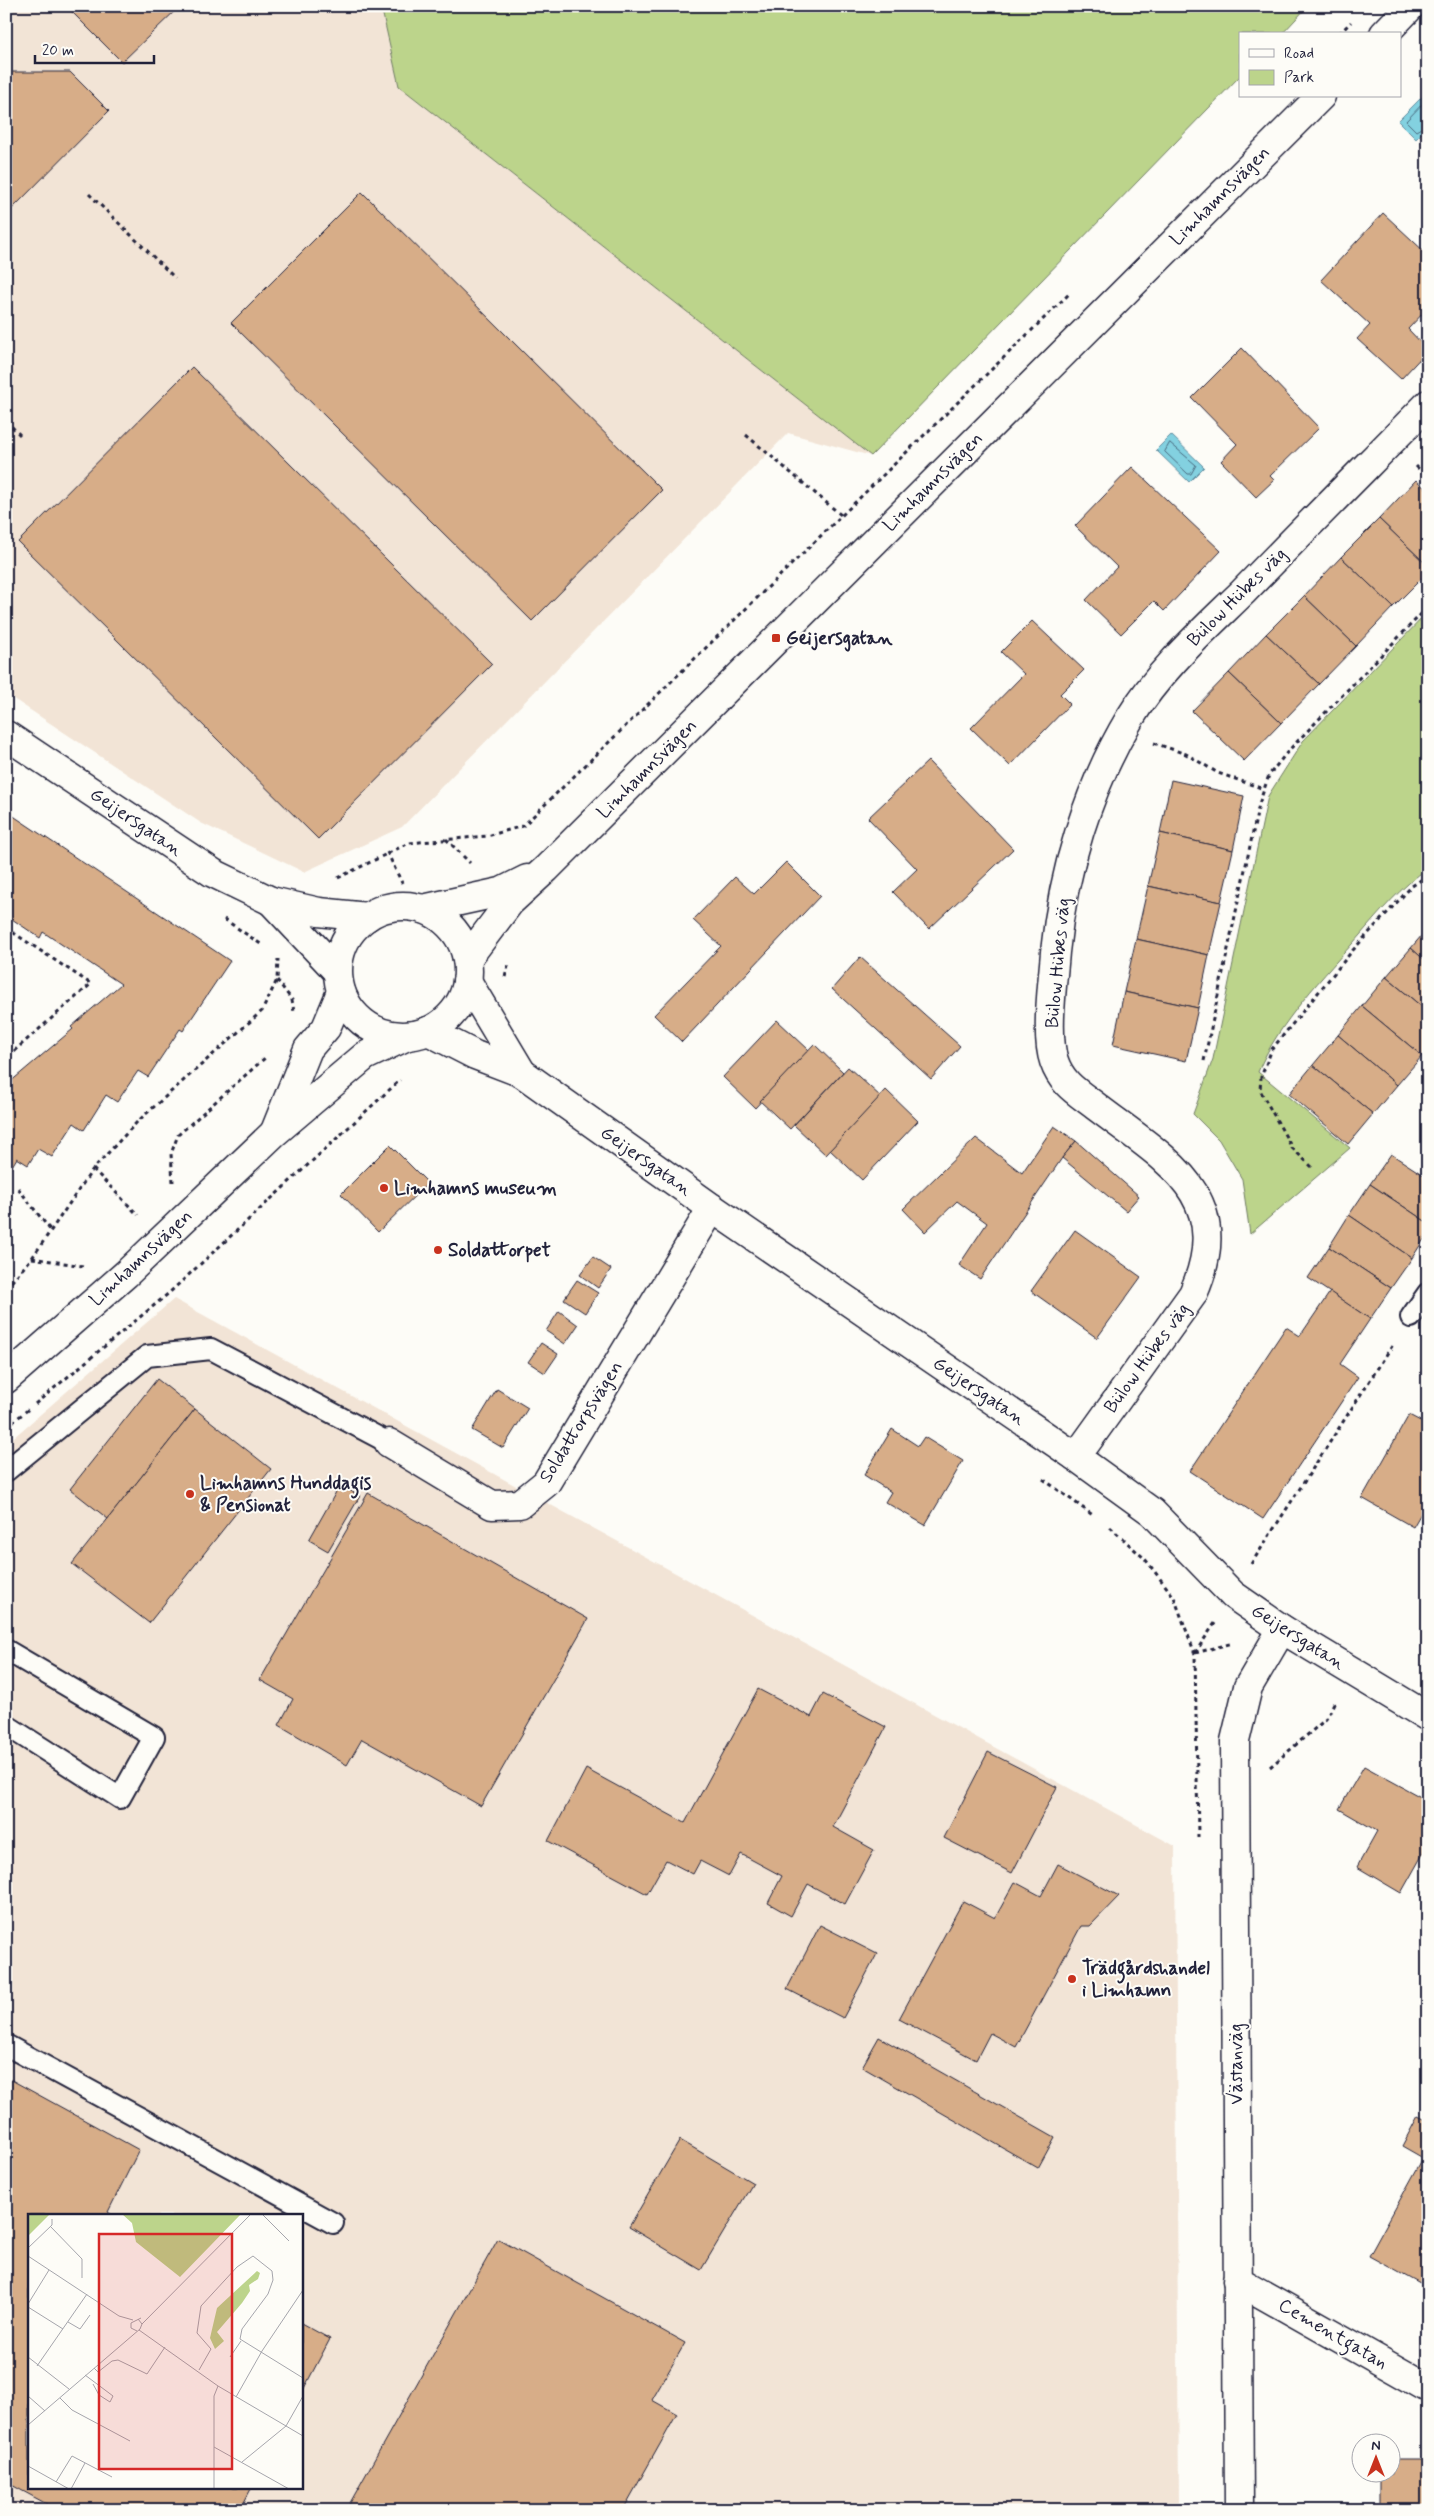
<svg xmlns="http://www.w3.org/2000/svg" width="1434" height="2516" font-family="Mynerve,sans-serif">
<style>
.built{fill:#f2e4d6;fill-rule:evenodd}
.green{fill:#bcd48b;stroke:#6f7b63}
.water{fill:#83d1e0;stroke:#5c8b9e}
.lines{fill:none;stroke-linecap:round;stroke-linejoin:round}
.shore{stroke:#49687d;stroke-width:1}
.building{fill:#d7ad88;stroke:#22223b}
.service-casing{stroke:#22223b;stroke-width:24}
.minor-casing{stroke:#22223b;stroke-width:31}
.tertiary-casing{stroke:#22223b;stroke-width:31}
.secondary-casing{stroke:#22223b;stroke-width:31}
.path{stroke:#22223b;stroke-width:3;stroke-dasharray:4 4;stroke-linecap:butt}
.service{stroke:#fdfcf7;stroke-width:20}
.minor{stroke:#fdfcf7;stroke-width:28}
.tertiary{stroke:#fdfcf7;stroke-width:28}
.secondary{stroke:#fdfcf7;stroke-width:28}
.poi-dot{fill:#c8321e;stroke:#fdfcf7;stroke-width:2}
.labels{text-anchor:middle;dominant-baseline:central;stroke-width:4;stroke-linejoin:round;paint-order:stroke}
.street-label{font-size:19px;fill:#22223b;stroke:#fdfcf7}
.poi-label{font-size:19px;font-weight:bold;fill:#22223b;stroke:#fdfcf7;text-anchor:start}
.inset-road{fill:none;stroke:#a5a5ac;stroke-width:1}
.view{fill:#d62828;fill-opacity:0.15;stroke:#d62828;stroke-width:2.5}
.inset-edge{fill:none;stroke:#22223b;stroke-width:2.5}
</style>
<rect width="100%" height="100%" fill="#fdfcf7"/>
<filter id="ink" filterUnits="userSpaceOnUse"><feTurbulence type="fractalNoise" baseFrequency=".02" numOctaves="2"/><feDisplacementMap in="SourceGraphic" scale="10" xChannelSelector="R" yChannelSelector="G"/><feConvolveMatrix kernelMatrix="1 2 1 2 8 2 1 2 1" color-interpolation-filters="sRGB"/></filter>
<g filter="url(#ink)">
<g class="built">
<path d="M6,6H381L399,86L871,456L788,433L402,827L304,872L201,823L6,694Z"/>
<path d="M174,1299L1175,1846L1179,2510H6V1444ZM29,2215H301V2487H29Z"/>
</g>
<g class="green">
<path d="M381,6H1308L1282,34H1240V76L871,456L399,86Z"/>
<path d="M1428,612V868C1401,887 1381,911 1360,935C1325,975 1277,1024 1258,1072L1350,1148L1250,1234L1242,1179L1219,1140L1193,1114L1213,1059L1268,796L1303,741Z"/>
</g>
<g class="water">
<path d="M1428,91V127L1416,139L1398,121Z"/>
<path d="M1171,435L1204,467L1189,482L1156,450Z"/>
</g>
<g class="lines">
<g class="shore">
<path d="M1428,98L1406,121L1416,131L1428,124"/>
<path d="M1170,443L1196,465L1191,474H1188L1165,452Z"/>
</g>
</g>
<g class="building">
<path d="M66,6H180L122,62Z"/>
<path d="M7,72H70L109,111L6,215Z"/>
<path d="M362,192L662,490L532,621L231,323Z"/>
<path d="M1383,213L1428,255V308L1408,329L1428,350L1401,379L1357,339L1370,325L1321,280Z"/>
<path d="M1242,348L1319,428L1270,476L1274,480L1256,497L1221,461L1237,444L1192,398Z"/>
<path d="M192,367L492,664L318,839L18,542Z"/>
<path d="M1132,467L1221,551L1164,611L1154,601L1121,634L1086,600L1117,567L1075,526Z"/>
<path d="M1416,480L1428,491V566L1379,519Z"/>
<path d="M1379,519L1428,566V572L1393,607L1341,557Z"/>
<path d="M1341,557L1393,607L1356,646L1304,596Z"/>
<path d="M1304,596L1356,646L1319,684L1266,634Z"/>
<path d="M1032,621L1084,670L1060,694L1070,704L1010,766L971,728L1024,674L1001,652Z"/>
<path d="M1266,634L1319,684L1281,723L1229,673Z"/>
<path d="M1229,673L1281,723L1244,761L1192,711Z"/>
<path d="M928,761L1013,849L929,929L893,892L917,869L868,818Z"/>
<path d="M1171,780L1244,796L1233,850L1160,833Z"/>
<path d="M6,811L230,961L183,1031L180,1029L148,1077L138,1071L117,1102L106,1095L84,1130L74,1123L52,1157L38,1149L28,1165L17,1158L6,1176V1080L9,1083L73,1029L71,1027L121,984L43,932L40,938L6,915Z"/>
<path d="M1160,833L1233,850L1221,902L1148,886Z"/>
<path d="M786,862L820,896L682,1042L654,1015L721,946L693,920L735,877L754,894Z"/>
<path d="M1148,886L1221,902L1209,955L1136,939Z"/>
<path d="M1428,928V963L1411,948Z"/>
<path d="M1136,939L1209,955L1198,1008L1124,992Z"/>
<path d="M1411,948L1428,963V1012L1386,977Z"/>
<path d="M860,957L960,1046L931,1079L832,989Z"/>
<path d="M1386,977L1428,1012V1049L1422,1056L1362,1006Z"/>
<path d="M1124,992L1198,1008L1186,1061L1113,1045Z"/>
<path d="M1362,1006L1422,1056L1397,1085L1338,1035Z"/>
<path d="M777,1020L809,1050L755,1108L723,1077Z"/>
<path d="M1338,1035L1397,1085L1373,1114L1313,1065Z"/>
<path d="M814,1044L843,1072L790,1129L760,1101Z"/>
<path d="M1313,1065L1373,1114L1348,1144L1289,1094Z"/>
<path d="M848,1067L881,1097L826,1155L794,1125Z"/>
<path d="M886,1090L918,1121L862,1180L830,1150Z"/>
<path d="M1054,1126L1076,1141L1062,1158L980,1279L959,1265L987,1223L957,1201L925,1232L903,1209L976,1138L1022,1173Z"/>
<path d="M1076,1141L1139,1196L1126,1211L1062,1158Z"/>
<path d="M390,1145L428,1183L378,1232L341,1194Z"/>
<path d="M1391,1154L1428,1178V1223L1370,1184Z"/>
<path d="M1370,1184L1428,1223V1233L1412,1258L1349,1215Z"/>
<path d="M1349,1215L1412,1258L1391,1288L1329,1247Z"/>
<path d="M1075,1230L1141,1277L1097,1338L1031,1291Z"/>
<path d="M1329,1247L1391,1288L1370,1319L1308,1278Z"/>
<path d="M593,1257L611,1269L598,1288L580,1275Z"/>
<path d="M577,1280L598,1293L585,1313L564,1299Z"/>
<path d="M1330,1292L1370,1319L1340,1364L1358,1377L1263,1519L1190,1471L1286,1327L1300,1336Z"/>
<path d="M559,1311L578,1325L565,1344L546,1331Z"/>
<path d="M541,1343L558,1354L545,1373L528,1362Z"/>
<path d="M157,1379L195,1409L108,1519L70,1489Z"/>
<path d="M497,1389L528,1408L503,1448L472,1430Z"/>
<path d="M195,1409L271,1469L149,1623L72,1564Z"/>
<path d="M1409,1415L1428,1425V1501L1413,1527L1362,1498Z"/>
<path d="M892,1429L918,1446L924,1437L963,1461L925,1525L885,1502L891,1492L864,1475Z"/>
<path d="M340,1485L360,1496L328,1551L309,1540Z"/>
<path d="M368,1493L588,1619L481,1806L362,1739L347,1765L279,1725L293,1699L260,1680Z"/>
<path d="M758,1689L811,1717L823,1694L886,1727L833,1827L874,1850L845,1904L808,1884L791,1916L768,1903L782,1876L741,1854L729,1876L700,1861L693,1874L666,1860L647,1894L548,1841L586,1769L685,1823Z"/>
<path d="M988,1752L1057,1787L1012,1873L944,1838Z"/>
<path d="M1364,1766L1428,1801V1845L1401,1893L1357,1867L1377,1831L1339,1809Z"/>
<path d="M1058,1864L1119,1896L1090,1926H1081L1016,2047L990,2033L976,2060L899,2019L963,1901L995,1918L1015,1882L1041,1896Z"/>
<path d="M820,1925L877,1954L843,2018L787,1989Z"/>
<path d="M879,2037L1055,2137L1038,2168L862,2067Z"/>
<path d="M6,2077L139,2150L108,2212L112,2215H29V2487H252L240,2510H58L6,2482Z"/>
<path d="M1418,2116L1428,2121V2271L1420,2284L1369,2256L1423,2158L1402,2146Z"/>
<path d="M680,2140L753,2183L701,2270L629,2227Z"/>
<path d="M498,2239L685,2343L652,2400L677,2414L623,2510H346Z"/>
<path d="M301,2323L330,2339L301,2394Z"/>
<path d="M1392,2459H1428V2509L1379,2508V2474H1392Z"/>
</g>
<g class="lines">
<defs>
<g id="service">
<path d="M1411,1317L1428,1293"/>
<path d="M6,1471L147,1356L211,1349L389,1443"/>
<path d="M6,1650L154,1737L120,1798L6,1725"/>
<path d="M6,2045L333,2223"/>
</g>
<g id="minor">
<path d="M6,735L213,873L271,901L319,912L367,917"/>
<path d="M271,901L337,971"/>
<path d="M389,1443L492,1505L520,1504L546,1483L712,1208"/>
<path d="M1076,1457L1193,1294C1237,1196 1166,1160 1098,1108C1079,1093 1062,1085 1054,1061C1045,1035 1053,980 1055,952C1063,871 1088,788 1130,718C1159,670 1203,631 1243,592C1304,529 1366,467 1428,404"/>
<path d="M1237,2280L1428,2388"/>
<path d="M1239,2510L1235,1741L1248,1687L1282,1629"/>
</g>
<g id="tertiary">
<path d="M467,981L522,1073"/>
<path d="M428,1031L475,1055L522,1073L712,1208L1076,1457L1152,1512L1233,1595L1282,1629L1428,1717"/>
</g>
<g id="secondary">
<path d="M1384,34L1411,6"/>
<circle cx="403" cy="971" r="65"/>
<path d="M423,909L501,892L527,879"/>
<path d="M467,959L510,902L546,869L1321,96"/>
<path d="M275,1131L308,1049L326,1028L341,992"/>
<path d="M6,1379L126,1274L273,1134L365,1056L407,1036"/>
</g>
</defs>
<use href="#service" class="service-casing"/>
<use href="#minor" class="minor-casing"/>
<use href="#tertiary" class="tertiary-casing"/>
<use href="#secondary" class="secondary-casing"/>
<g class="path">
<path d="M1339,34L1351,22"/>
<path d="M89,194L175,278"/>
<path d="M6,421L20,435"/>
<path d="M746,435L841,515"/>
<path d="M1416,466L1428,478"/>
<path d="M1154,743L1186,754L1218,773L1264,789"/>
<path d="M446,839L470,863"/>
<path d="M387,852L402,883"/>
<path d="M338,878L409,843L487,836L523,826L1070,293"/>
<path d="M224,919L262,945"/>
<path d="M6,928L91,984L6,1058"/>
<path d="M505,977L509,963"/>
<path d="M277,980L292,1000L294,1012"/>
<path d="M1204,1061L1259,804L1269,775L1289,750L1428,607"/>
<path d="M1312,1167L1292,1148L1260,1090L1261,1077L1272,1049L1353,950L1412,886L1428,875"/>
<path d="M93,1169L138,1215"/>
<path d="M173,1182L171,1154L178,1135L266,1057"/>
<path d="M18,1188L51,1231"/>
<path d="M32,1258L83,1266"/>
<path d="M6,1288L32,1258L93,1169L138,1121L262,1011L277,980L278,959"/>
<path d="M35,1404L169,1293L400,1080"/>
<path d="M6,1427L30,1408"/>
<path d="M1043,1479L1094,1516"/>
<path d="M1110,1527L1145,1559L1174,1597L1195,1654L1198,1837"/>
<path d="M1251,1564L1394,1343"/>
<path d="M1195,1653L1215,1623"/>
<path d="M1195,1653L1233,1643"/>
<path d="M1270,1767L1326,1719L1335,1701"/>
</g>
<use href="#service" class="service"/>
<use href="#minor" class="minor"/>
<use href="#tertiary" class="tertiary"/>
<use href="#secondary" class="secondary"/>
</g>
</g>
<g class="poi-dot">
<rect x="771" y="633" width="10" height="10" rx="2.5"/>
<circle cx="384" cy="1188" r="5"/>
<circle cx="438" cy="1250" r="5"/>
<circle cx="190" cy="1494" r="5"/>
<circle cx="1072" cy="1979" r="5"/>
</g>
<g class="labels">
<g class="street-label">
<text transform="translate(1220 196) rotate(-45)">Limhamnsvägen</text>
<text transform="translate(933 482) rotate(-45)">Limhamnsvägen</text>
<text transform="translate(1237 597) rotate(-45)">Bülow Hübes väg</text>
<text transform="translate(647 769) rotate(-45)">Limhamnsvägen</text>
<text transform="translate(136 822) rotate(34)">Geijersgatan</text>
<text transform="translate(1058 963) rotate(-85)">Bülow Hübes väg</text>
<text transform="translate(646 1161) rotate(35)">Geijersgatan</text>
<text transform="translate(141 1258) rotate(-43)">Limhamnsvägen</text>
<text transform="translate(1147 1358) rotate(-54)">Bülow Hübes väg</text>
<text transform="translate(979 1391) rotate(34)">Geijersgatan</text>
<text transform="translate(581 1422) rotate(-58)">Soldattorpsvägen</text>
<text transform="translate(1298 1637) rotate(32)">Geijersgatan</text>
<text transform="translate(1236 2064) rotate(-90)">Västanväg</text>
<text transform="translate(1333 2334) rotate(30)">Cementgatan</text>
</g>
<g class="poi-label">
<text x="786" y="638">Geijersgatan</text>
<text x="394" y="1188">Limhamns museum</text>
<text x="448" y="1250">Soldattorpet</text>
<text x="200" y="1483">Limhamns Hunddagis<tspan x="200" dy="22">&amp; Pensionat</tspan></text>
<text x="1082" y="1968">Trädgårdshandel<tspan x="1082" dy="22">i Limhamn</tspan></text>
</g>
</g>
<g transform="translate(28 2214)">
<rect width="275" height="275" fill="#fdfcf7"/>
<path d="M0,0H22L0,22ZM94,0H213L152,63L108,28L104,9ZM229,57L232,59L230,65L221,71L222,77L214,89L189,118L196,127L187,135L182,124L189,94Z" fill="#bcd48b"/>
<path class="inset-road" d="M234,0L261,27M22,12L54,45V64M0,34L24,11V5M0,42L91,102L105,106M0,90L21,56M0,93L35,115M40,108L52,115L62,101M114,110L223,0M111,116L190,172L275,222M109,117L103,114V109L113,104M0,143L41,175M202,143L213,127M9,152L59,80M66,154L70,158L84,147L90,146L119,160L137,133M171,156L183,135L169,119L173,92L209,53L225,42L244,57L245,66L240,80L214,115L212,125L275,164M57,161L85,182L82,188L71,181L65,170M0,182L17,197M208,183L234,137L275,76M32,184L44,196L102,227M0,211L112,115L114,110L110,105M186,233L261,275M214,248L258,212L275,182M0,252L41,275M28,268L44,242L84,263M43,275L57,249M186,275V182L190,172"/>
<path class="view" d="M71,20H204V255H71Z"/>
<rect width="275" height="275" class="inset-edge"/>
</g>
<rect width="1434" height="2516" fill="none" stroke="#fdfcf7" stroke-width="25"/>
<rect x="12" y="12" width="1409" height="2491" fill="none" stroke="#22223b" stroke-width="2" filter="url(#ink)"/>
<rect x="1239" y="32" width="162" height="65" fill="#fdfcf7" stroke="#a5a5ac"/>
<rect x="1249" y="49" width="25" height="8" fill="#fdfcf7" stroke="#a5a5ac"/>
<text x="1284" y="58" font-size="15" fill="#22223b">Road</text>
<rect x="1249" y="70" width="25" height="15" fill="#bcd48b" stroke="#a5a5ac"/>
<text x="1284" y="82" font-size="15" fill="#22223b">Park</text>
<g transform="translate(1376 2458)"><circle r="24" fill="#fdfcf7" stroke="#a5a5ac"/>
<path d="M0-4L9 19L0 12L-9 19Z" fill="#c8321e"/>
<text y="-8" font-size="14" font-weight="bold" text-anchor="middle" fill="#22223b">N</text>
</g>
<path d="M35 55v8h119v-8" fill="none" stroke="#22223b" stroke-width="2.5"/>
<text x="42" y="55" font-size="15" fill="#22223b" stroke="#fdfcf7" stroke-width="4" paint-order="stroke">20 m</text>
</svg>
